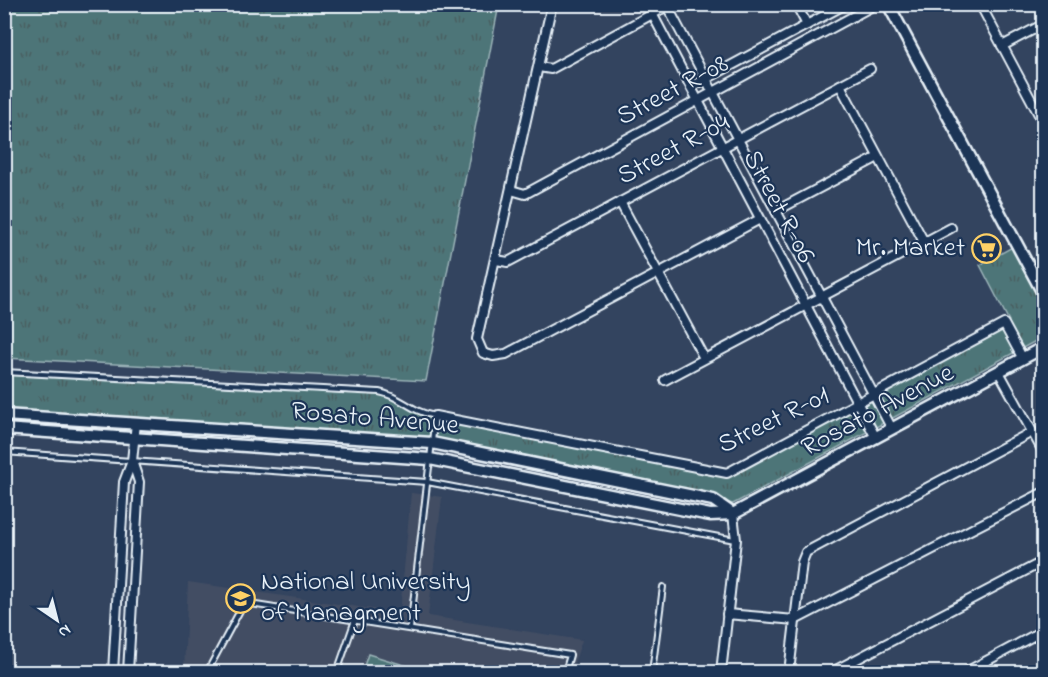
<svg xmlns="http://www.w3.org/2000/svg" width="1048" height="677" font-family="'Indie Flower',sans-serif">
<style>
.built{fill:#434e64}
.grass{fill:url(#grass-tufts);stroke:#9bb3b8;stroke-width:1.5}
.garden{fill:#4e7578;stroke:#9bb3b8;stroke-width:1.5}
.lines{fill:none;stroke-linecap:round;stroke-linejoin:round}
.lane-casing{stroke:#e8f1f8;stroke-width:8}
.street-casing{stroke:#e8f1f8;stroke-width:12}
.secondary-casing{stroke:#e8f1f8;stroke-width:15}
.lane{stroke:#1d3557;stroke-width:4}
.street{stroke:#1d3557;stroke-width:8}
.secondary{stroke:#1d3557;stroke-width:10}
.labels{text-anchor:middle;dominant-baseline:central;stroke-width:4.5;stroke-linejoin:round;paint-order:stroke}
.street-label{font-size:27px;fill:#e8f1f8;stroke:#1d3557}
.poi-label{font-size:27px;fill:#e8f1f8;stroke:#1d3557;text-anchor:end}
</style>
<defs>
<pattern id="grass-tufts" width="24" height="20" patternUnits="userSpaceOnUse" patternTransform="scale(1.5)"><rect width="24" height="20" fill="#4e7578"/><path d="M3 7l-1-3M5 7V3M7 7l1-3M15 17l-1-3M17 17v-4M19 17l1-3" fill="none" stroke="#4a5e61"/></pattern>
</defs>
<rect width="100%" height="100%" fill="#33445f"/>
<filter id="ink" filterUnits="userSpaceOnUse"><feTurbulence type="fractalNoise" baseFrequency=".0167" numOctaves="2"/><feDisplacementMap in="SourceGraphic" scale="12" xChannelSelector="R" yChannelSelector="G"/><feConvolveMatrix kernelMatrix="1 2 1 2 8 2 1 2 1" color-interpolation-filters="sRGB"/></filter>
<g filter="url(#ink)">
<path class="built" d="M411,493L442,497L428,616L582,640L571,672H184L188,582L400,613Z"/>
<g class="grass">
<path d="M4,5H499L426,381L5,358Z"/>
<path d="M1016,245L1043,295V337L733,504L432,443L5,415L4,372L393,395L420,413L727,473L1009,321L980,265Z"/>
</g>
<path class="garden" d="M368,654L427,672H362Z"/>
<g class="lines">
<defs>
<g id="lane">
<path d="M4,372L379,392C401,396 411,412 435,416L410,629"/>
<path d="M4,452L427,482L735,540"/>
<path d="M207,672L244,603L570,655L565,672"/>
<path d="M337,672L355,620"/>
<path d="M652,672L663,587"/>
</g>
<g id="street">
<path d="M552,4L477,339L483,353L493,356L506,354L760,219"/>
<path d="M647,4L876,438"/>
<path d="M666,4L892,429"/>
<path d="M796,4L807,25"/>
<path d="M980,4L1044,124"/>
<path d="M1002,46L1044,24"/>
<path d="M539,67L551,69L669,5"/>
<path d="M840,85L924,242"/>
<path d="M691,87L846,4"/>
<path d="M511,190L525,194L876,4"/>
<path d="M620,202L704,358"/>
<path d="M776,211L878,157"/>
<path d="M496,260L508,262L870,69"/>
<path d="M999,372L1044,453"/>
<path d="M665,380L951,228"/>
<path d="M435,416L727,473L1004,324L1023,359"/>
<path d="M727,614L795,620L1044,492"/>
<path d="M113,672L124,482L132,461L136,423"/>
<path d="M128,672L139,482L132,461"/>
<path d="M721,672L736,540L733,514"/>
<path d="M789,672L802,562L806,552L1032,432"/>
<path d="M832,672L1044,561"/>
<path d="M966,672L1044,630"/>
</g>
<g id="secondary">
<path d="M888,4L1044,295"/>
<path d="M4,415L432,443L713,500L733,514"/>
<path d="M4,429L430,459L710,515L733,514L1044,347"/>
</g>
</defs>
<use href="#lane" class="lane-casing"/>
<use href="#street" class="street-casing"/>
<use href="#secondary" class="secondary-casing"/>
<use href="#lane" class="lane"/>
<use href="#street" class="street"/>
<use href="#secondary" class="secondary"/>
</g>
</g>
<defs>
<symbol id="supermarket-ring" viewBox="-11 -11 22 22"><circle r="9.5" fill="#1d3557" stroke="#ffd166" stroke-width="1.5"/><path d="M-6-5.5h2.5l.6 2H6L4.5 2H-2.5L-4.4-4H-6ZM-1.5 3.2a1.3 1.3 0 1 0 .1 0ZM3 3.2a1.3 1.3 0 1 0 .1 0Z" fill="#ffd166"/></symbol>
<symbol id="university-ring" viewBox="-11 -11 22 22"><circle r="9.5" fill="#1d3557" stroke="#ffd166" stroke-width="1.5"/><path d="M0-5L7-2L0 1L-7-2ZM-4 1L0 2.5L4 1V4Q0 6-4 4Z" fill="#ffd166"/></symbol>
</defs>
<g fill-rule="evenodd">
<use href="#supermarket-ring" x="970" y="232" width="33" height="33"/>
<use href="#university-ring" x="224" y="582" width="33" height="33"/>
</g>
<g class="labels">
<g class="street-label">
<text transform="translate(673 91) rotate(-28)">Street R-08</text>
<text transform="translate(674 150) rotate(-28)">Street R-04</text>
<text transform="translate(778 207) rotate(62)">Street R-06</text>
<text transform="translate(878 411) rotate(-28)">Rosato Avenue</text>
<text transform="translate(375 419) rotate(5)">Rosato Avenue</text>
<text transform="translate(774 421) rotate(-26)">Street R-01</text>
</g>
<g class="poi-label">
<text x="965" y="248">Mr. Market</text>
<text x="261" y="582" text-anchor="start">National University<tspan x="261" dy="31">of Managment</tspan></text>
</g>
</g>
<rect width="1048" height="677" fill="none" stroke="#1d3557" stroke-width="24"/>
<rect x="12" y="12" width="1024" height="653" fill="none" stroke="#e8f1f8" stroke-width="2" filter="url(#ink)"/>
<g transform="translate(57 620) rotate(145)" stroke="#1d3557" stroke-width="4.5" paint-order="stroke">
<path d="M0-4.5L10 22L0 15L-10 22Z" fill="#e8f1f8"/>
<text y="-9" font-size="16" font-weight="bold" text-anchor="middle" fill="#e8f1f8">N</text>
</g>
</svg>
